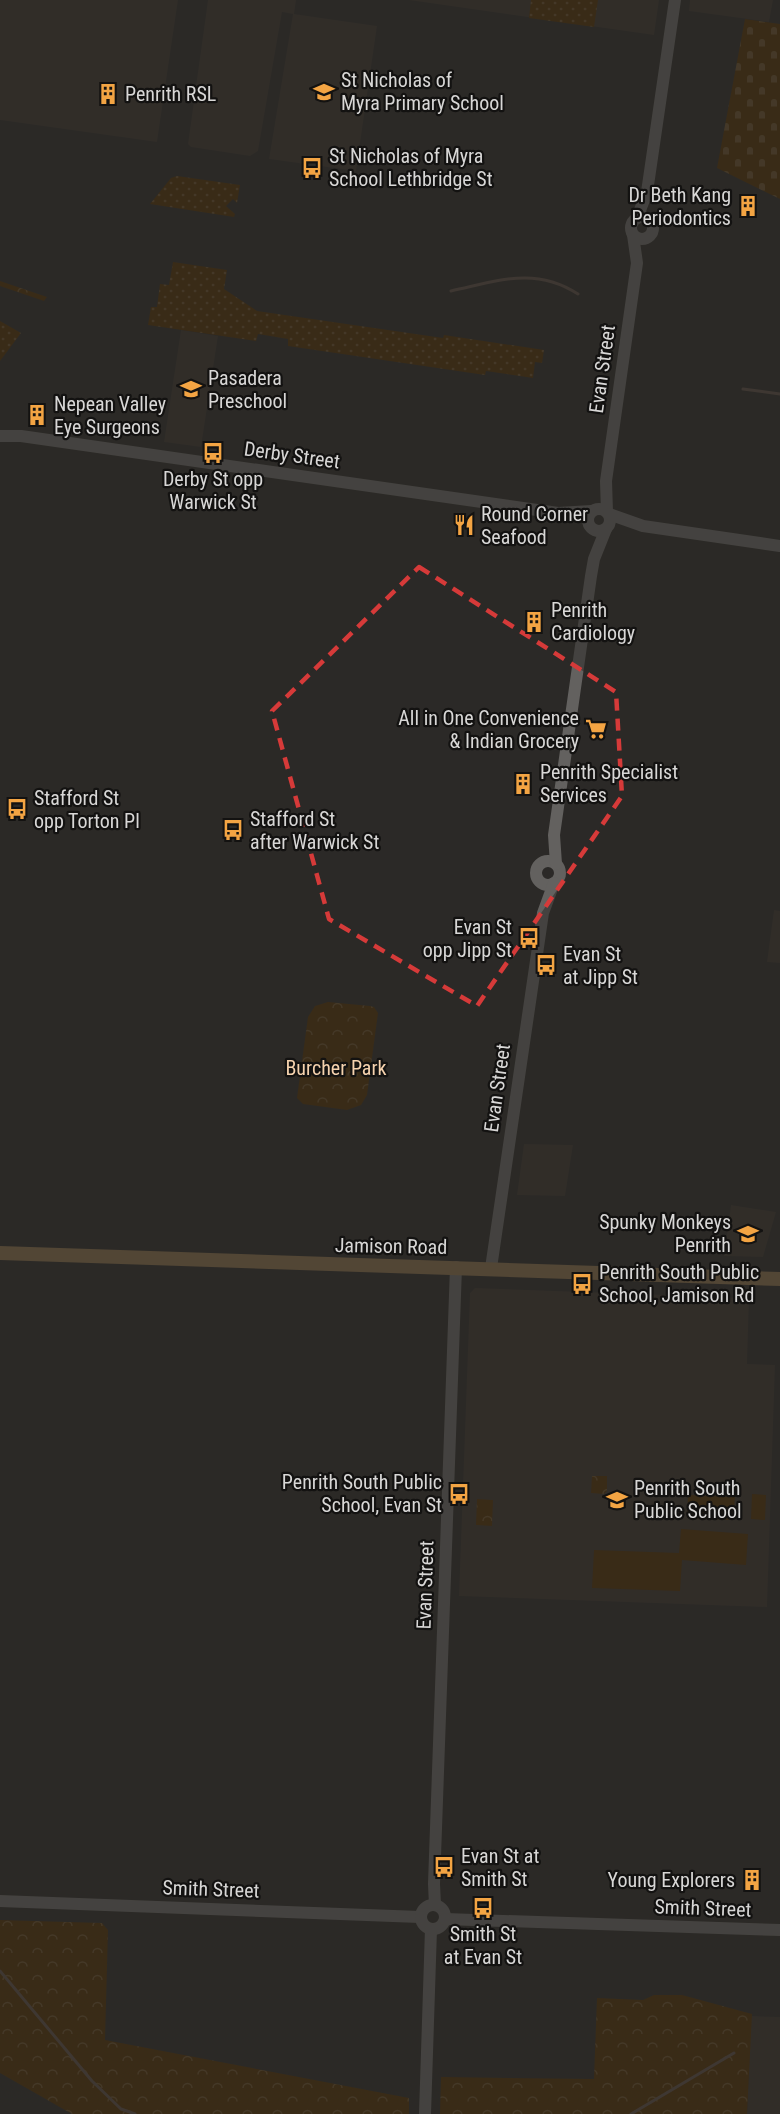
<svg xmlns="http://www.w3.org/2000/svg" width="780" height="2114" font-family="'Roboto Condensed',sans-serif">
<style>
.built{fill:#38322c}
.grass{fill:url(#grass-dots)}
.cemetery{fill:url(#cemetery-stones)}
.park{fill:url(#park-crowns)}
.garden{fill:#4a2d06}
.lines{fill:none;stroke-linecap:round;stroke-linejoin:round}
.stream{stroke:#554840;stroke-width:3}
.tertiary{stroke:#63615f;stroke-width:12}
.secondary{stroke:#806847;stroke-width:14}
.marked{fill:none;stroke:#d63a39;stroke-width:4.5;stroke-dasharray:12 8;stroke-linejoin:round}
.labels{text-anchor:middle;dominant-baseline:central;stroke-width:4.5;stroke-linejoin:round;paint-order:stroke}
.poi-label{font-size:20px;fill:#d8d7d6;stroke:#131211;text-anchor:start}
.street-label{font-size:20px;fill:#d8d7d6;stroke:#131211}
.park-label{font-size:20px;fill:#f5d2ae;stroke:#131211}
</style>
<defs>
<pattern id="grass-dots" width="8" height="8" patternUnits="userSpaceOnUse" patternTransform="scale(1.5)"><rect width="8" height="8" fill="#4a2d06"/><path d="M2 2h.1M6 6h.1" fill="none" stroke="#634b2a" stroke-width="1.8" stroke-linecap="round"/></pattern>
<pattern id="cemetery-stones" width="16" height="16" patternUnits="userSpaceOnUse" patternTransform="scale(1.5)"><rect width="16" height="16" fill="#4a2d06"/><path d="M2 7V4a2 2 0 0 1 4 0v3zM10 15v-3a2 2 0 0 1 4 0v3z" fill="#634b2a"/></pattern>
<pattern id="park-crowns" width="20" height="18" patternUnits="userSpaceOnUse" patternTransform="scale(1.5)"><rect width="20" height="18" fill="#4a2d06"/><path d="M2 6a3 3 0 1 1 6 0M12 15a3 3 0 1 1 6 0" fill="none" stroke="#634b2a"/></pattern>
</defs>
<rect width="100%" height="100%" fill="#2b2927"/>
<g class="built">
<path d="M0,0H178L157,142L0,120Z"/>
<path d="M208,0H296L294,14L377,26L356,171L269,159L293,14L282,12L258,151L250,156L191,147L188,144Z"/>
<path d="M409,0H659L654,35Z"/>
<path d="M690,0H773L769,22L689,11Z"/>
<path d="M181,330L218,336L201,447L164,442Z"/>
<path d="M774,910L780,911V963L767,962Z"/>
<path d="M524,1144L573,1145L565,1196L517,1195Z"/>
<path d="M731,1205L776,1212L763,1257L724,1256Z"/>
<path d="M475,1288L749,1298L747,1364L775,1365L767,1607L459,1596L470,1293Z"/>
<path d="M751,2016L780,2017V2114H747Z"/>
</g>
<g class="grass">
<path d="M531,0H598L594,27L529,18Z"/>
<path d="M177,176L240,185L237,203L233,199L226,206L235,214L234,217L150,204L171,178Z"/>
<path d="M173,262L227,270L224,289L257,311L443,338L444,335L544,350L542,363L535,362L533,378L486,371L485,375L288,346V339L258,334L256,341L148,325L151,307H157L160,284L169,285Z"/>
<path d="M0,321L21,333L0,361Z"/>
</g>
<path class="cemetery" d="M745,19L780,24V199L717,168Z"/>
<g class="park">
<path d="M0,281L47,297L44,301L0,286Z"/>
<path d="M328,1002L370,1006L374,1007L378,1013L367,1095L361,1105L347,1110L303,1104L297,1098L308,1017L315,1006Z"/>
<path d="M592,1476H607V1491L604,1494L591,1493Z"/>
<path d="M477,1499L493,1500L492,1526L476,1525Z"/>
<path d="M0,1920L102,1923L108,1930L105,2040L409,2098V2114H72L0,2073Z"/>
<path d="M654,1995H682L752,2014L747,2114H440L441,2077L594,2079L597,1998L643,2000Z"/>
</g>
<g class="garden">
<path d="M752,1494L766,1495L765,1520L751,1519Z"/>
<path d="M688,1495L735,1497L733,1520L687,1518Z"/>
<path d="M681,1529L748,1534L746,1565L682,1560L680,1591L592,1588L594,1550L679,1553Z"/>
</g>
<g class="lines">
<g class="stream">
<path d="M451,291C498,281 535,266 578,294"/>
<path d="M743,389L780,394"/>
<path d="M0,1971L92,2081L121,2109L135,2114"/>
<path d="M631,2114L734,2053"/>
</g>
<g class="tertiary">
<circle cx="642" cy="228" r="11"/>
<path d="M637,218L647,192L675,0"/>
<path d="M0,436H21L558,513L592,511"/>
<circle cx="599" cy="520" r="11"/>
<path d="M607,512L606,481L637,263L633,235"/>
<path d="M609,514L643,526L780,546"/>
<circle cx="548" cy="873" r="12"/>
<path d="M556,864L554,835L591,576L594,559L606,529"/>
<path d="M491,1268L543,913L554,883"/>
<path d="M0,1901L420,1917"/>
<circle cx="433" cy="1917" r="12"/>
<path d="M435,1905L434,1884L456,1267"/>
<path d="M445,1919L780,1930"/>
<path d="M425,2114L431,1929"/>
</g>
<path class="secondary" d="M0,1253L780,1279"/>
</g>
<path d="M0 0H780V2114H0ZM419,567L616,692L622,796L477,1006L329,919L272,711Z" fill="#2b2927" fill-opacity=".55" fill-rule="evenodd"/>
<path class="marked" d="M419,567L616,692L622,796L477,1006L329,919L272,711Z"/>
<defs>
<symbol id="school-bare" viewBox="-9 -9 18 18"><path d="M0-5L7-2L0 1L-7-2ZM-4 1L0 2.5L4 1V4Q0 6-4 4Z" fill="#f3a443" stroke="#131211" stroke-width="2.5" paint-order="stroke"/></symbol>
<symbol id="building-bare" viewBox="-9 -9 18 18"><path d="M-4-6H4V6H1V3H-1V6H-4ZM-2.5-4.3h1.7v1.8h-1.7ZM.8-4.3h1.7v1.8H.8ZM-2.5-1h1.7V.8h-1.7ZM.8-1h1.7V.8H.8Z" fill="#f3a443" stroke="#131211" stroke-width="2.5" paint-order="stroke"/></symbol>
<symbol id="bus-bare" viewBox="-9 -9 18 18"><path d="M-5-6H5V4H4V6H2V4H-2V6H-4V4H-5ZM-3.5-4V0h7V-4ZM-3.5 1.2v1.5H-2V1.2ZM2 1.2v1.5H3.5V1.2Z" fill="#f3a443" stroke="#131211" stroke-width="2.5" paint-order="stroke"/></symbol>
<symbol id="restaurant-bare" viewBox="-9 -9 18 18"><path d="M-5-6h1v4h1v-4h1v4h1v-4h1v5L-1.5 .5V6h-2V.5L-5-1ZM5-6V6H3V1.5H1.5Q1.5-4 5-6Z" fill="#f3a443" stroke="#131211" stroke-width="2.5" paint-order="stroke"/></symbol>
<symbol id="supermarket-bare" viewBox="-9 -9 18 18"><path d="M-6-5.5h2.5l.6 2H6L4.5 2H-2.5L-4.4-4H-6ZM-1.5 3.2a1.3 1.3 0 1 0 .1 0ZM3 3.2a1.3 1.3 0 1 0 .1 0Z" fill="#f3a443" stroke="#131211" stroke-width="2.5" paint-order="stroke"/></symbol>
</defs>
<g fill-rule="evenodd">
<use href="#school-bare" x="309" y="77" width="30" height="30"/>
<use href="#building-bare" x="93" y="79" width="30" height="30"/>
<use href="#bus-bare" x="297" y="153" width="30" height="30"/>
<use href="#building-bare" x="733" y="191" width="30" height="30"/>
<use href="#school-bare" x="176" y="374" width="30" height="30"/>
<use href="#building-bare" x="22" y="400" width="30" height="30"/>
<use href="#bus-bare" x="198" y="438" width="30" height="30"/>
<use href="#restaurant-bare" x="449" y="510" width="30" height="30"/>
<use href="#building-bare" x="519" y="607" width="30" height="30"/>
<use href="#supermarket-bare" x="581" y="714" width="30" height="30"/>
<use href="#building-bare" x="508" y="769" width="30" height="30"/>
<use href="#bus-bare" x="2" y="794" width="30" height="30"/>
<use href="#bus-bare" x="218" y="815" width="30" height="30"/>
<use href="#bus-bare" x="514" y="923" width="30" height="30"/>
<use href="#bus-bare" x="531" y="950" width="30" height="30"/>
<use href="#school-bare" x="733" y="1219" width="30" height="30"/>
<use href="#bus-bare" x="567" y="1269" width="30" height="30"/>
<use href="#bus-bare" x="444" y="1479" width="30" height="30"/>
<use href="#school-bare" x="602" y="1485" width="30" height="30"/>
<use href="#bus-bare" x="429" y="1852" width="30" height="30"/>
<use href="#building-bare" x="737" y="1865" width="30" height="30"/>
<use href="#bus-bare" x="468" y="1893" width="30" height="30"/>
</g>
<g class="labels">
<g class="poi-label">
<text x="341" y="80">St Nicholas of<tspan x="341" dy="23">Myra Primary School</tspan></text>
<text x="125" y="94">Penrith RSL</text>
<text x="329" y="156">St Nicholas of Myra<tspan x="329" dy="23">School Lethbridge St</tspan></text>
<text x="731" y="195" text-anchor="end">Dr Beth Kang<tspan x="731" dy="23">Periodontics</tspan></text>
<text x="208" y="378">Pasadera<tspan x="208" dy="23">Preschool</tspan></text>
<text x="54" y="404">Nepean Valley<tspan x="54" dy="23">Eye Surgeons</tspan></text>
<text x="213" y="479" text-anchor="middle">Derby St opp<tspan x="213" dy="23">Warwick St</tspan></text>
<text x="481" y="514">Round Corner<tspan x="481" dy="23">Seafood</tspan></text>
<text x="551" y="610">Penrith<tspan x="551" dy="23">Cardiology</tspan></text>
<text x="579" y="718" text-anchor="end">All in One Convenience<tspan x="579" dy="23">&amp; Indian Grocery</tspan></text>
<text x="540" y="772">Penrith Specialist<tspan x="540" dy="23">Services</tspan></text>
<text x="34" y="798">Stafford St<tspan x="34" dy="23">opp Torton Pl</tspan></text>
<text x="250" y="819">Stafford St<tspan x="250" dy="23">after Warwick St</tspan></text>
<text x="512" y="927" text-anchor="end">Evan St<tspan x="512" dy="23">opp Jipp St</tspan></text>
<text x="563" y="954">Evan St<tspan x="563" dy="23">at Jipp St</tspan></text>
<text x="731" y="1222" text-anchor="end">Spunky Monkeys<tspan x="731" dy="23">Penrith</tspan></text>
<text x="599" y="1272">Penrith South Public<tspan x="599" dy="23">School, Jamison Rd</tspan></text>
<text x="442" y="1482" text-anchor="end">Penrith South Public<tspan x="442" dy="23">School, Evan St</tspan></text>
<text x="634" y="1488">Penrith South<tspan x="634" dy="23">Public School</tspan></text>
<text x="461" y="1856">Evan St at<tspan x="461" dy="23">Smith St</tspan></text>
<text x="735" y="1880" text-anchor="end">Young Explorers</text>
<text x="483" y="1934" text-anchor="middle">Smith St<tspan x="483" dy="23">at Evan St</tspan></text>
</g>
<g class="street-label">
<text transform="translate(602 369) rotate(-82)">Evan Street</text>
<text transform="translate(292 455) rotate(8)">Derby Street</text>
<text transform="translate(497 1088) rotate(-82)">Evan Street</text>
<text transform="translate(391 1246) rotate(1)">Jamison Road</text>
<text transform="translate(425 1585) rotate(-88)">Evan Street</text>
<text transform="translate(211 1889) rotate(2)">Smith Street</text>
<text transform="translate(703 1908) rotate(2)">Smith Street</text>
</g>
<g class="park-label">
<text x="336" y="1068">Burcher Park</text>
</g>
</g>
</svg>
